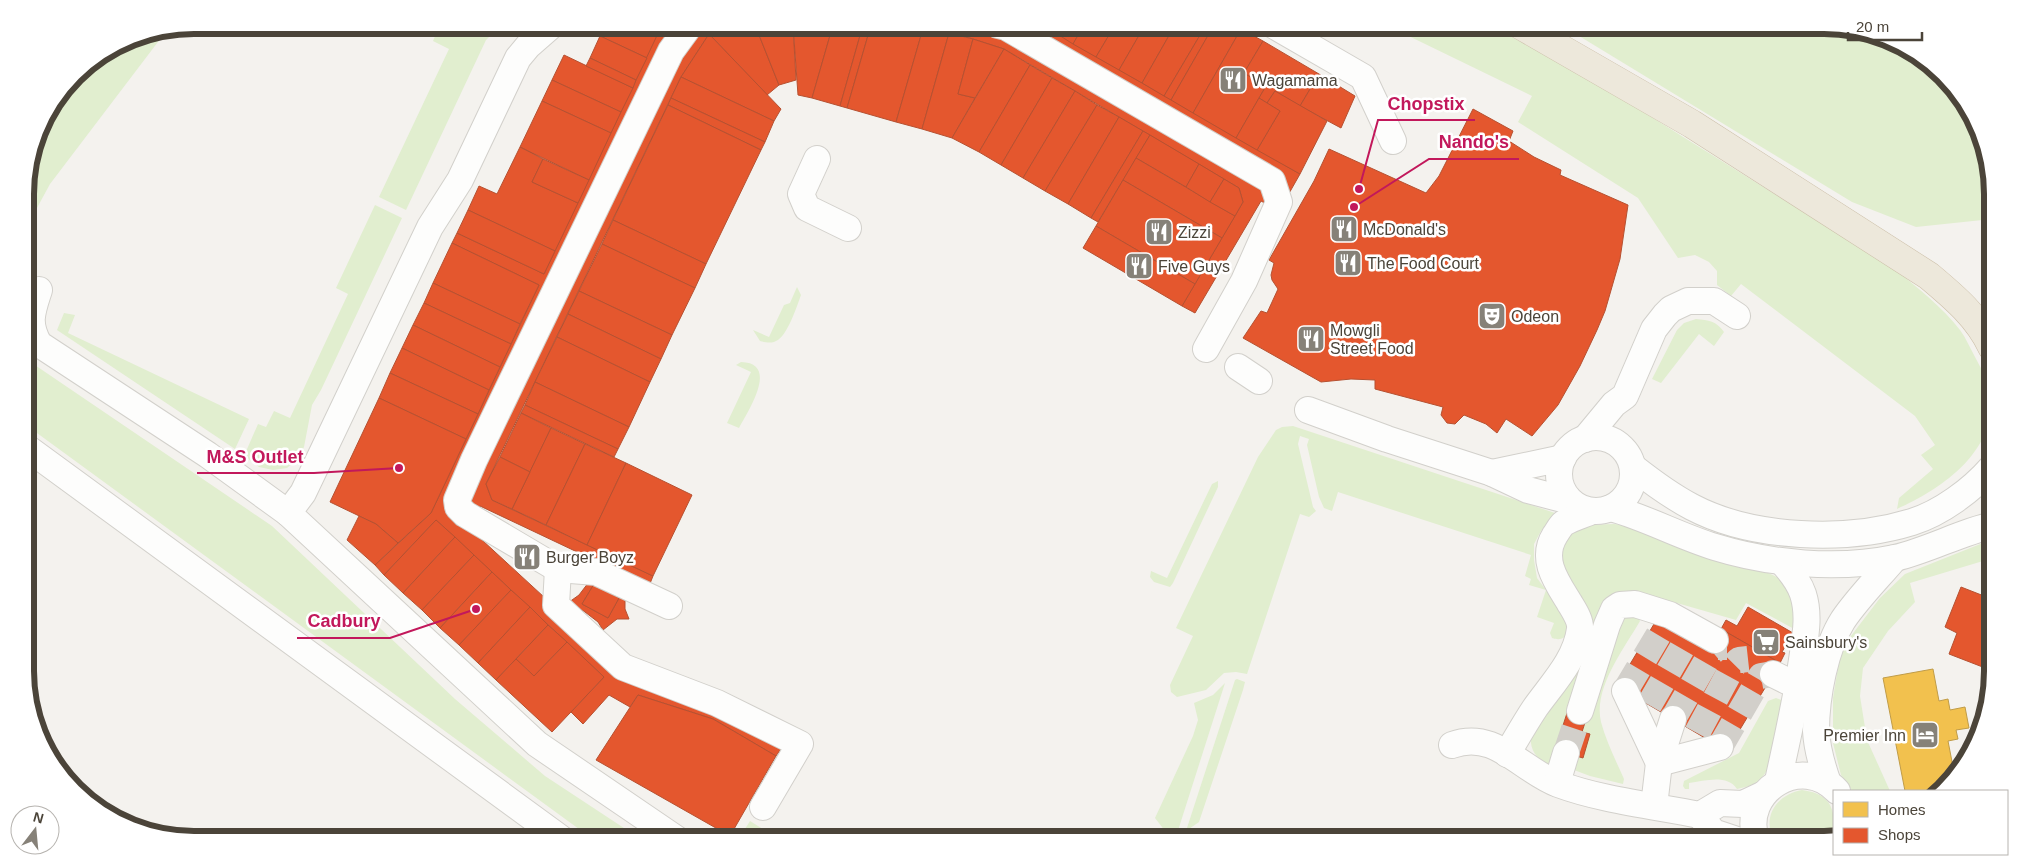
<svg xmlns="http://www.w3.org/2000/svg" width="2018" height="865" font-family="Arial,sans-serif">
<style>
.green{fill:#e1eecf}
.homes{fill:#f2c14e;stroke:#c09c48}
.shops{fill:#e4572e;stroke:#b65131;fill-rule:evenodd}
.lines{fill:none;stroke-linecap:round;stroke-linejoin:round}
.minor-tunnel{stroke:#d2cfca;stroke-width:26;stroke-dasharray:26 13;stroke-linecap:butt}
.minor-casing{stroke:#d2d0cb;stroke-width:28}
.highway-casing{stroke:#ccbfa9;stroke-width:29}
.minor{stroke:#fdfdfc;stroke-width:26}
.highway{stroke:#ede8db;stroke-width:28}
.labels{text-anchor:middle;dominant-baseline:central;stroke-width:5;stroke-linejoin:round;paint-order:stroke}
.poi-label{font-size:16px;fill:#4b4439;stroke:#fff;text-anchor:start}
.rim{fill:none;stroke:#4b4439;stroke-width:6}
.leader{fill:none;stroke:#c2185b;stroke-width:2}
.callout-dot{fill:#c2185b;stroke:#fff;stroke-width:2}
.callout-label{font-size:18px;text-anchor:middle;font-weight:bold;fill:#c2185b;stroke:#fff;stroke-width:5;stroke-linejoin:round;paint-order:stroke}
</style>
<rect width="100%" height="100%" fill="#f4f2ee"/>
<g class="green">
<path d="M440,25H501L486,40L406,210L379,197L449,49L433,41Z"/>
<path d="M1386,25H1490L1605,88L1896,270C1919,289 1942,307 1960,330C1966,338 1970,348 1975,357C1982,370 1990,385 1991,400C1993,454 1941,489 1897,509L1899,498L1933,469L1921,455L1935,445L1915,416L1741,284L1731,296L1717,285V271L1709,262L1695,255L1678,258L1638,198L1518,122L1532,96Z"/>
<path d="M1561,25H1825L1913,56L1958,91L1992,172V219L1916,227L1852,202Z"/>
<path d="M167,30L50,184L25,230V182L42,119L82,67L129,38Z"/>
<path d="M375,205L402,218L321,390L312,405L304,447L298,459L287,468L273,470L259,467L244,456L258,424L266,427L274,411L290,418L348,294L336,288Z"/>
<path d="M797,287L801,295C797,306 787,337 776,341C771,344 765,342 760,341L753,330L769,337L784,305L790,303Z"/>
<path d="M64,313L75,315L68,333L249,419L235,449L57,330Z"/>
<path d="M1696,319C1709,320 1716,321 1724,332L1714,346L1699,334L1661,383L1652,379L1677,330L1684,323Z"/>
<path d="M26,359L272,526L455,699L545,776L630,832L637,840H594L26,425Z"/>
<path d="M741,362C780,363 748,411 739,428L727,423L751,372L736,365Z"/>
<path d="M1293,426L1558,514L1541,531L1534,544V560L1537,578L1558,606L1570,632C1564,638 1561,641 1552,638L1550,633L1554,623L1537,617L1546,590L1529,585L1531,579L1525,576L1531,555L1338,492L1332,511L1324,508L1319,497L1307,445L1309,439L1300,436L1298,444L1313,507L1316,511L1309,517L1300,514L1247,674L1236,672L1224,673L1206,690L1177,697L1171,692L1170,685L1193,636L1176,628L1258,457L1276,430L1282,427Z"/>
<path d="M1218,481V487L1173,583L1170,587L1154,582L1150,577L1151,571L1167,578L1212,484Z"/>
<path d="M1614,524C1640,526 1662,540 1686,550C1701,556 1717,561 1733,566C1750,570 1770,569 1783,582C1795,595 1794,613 1796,630L1746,603L1736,620L1635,591L1569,707L1551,766C1535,759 1529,749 1531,732L1578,665L1558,554L1568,533L1585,525Z"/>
<path d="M1993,539V558L1910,583L1915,602L1888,631L1863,668L1860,696L1867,740L1890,791H1852L1841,775L1833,743V698L1841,649L1880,598L1905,574Z"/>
<path d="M1638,616L1640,621C1624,649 1593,688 1601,722C1606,741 1616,761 1624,779L1623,784L1590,776L1574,770L1575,756L1583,758L1582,732L1620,618Z"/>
<path d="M1237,679L1245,682L1243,690L1199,822L1186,831L1235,680Z"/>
<path d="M1225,683L1175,840H1172L1155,818L1193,736L1198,720L1194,703L1213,695Z"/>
<path d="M1776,698L1784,701C1780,723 1777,766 1759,780C1753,786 1746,787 1737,789C1727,774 1705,781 1689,783V789H1685L1683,786L1684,781L1739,753L1768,701Z"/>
<path d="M1802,790C1824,793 1834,802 1834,824C1834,830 1835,834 1832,840H1774C1761,816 1778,794 1802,790Z"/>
<path d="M750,821L780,840H738Z"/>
</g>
<path class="homes" d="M1933,669L1939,701L1948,699L1950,710L1965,707L1969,728L1956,730L1958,739L1948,741L1955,777L1940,791H1905L1883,678Z"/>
<g class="shops">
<path d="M605,25H639L658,34L647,58L600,36Z"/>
<path d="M639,25H662L658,34Z"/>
<path d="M662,25H722L709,34L681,77L486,484L492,500L653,576L649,586L480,506L469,528L620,667L783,746L776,756L713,719L638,695L630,707L609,695L583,724L571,712L604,677L436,520L384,575L375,565L431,513L539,285L452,243L457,233L544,274Z"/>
<path d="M722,25H755L779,85L767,95L709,34Z"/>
<path d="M755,25H793L796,80L779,85Z"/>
<path d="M793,25H833L812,98L798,95Z"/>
<path d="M833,25H863L840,106L812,98Z"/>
<path d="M863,25H871L847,108L840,106Z"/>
<path d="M871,25H924L896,122L847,108Z"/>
<path d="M923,25H968L1002,35L1020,25H1042L1300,174L1279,211L1261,201L1195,313L1182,306L1243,202L1239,188L1004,49L973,39Z"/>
<path d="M924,25L949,33L922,129L896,122Z"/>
<path d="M1054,25H1084L1073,44L1051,30Z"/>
<path d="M1084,25H1115L1096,57L1073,44Z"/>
<path d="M1115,25H1145L1119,70L1096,57Z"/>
<path d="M1145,25H1175L1142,83L1119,70Z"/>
<path d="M1175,25H1206L1164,96L1142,83Z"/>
<path d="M1206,25H1214L1171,100L1164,96Z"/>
<path d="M1214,25H1235L1241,29L1193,113L1171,100Z"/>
<path d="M1241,29L1263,41L1244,73L1266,86L1236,138L1193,113Z"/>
<path d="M949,33L973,39L958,94L975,98L952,138L922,129Z"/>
<path d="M709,34L781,109L774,121L681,77Z"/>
<path d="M600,36L647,58L636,80L590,58Z"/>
<path d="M973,39L1004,49L975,98L958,94Z"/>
<path d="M1263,41L1319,74L1300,106L1275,91L1267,103L1259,98L1266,86L1244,73Z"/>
<path d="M1004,49L1030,65L979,152L952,138Z"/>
<path d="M564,55L633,88L621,112L552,80Z"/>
<path d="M590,58L636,80L633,88L586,66Z"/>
<path d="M1030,65L1052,78L1001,165L979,152Z"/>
<path d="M1319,74L1355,96L1341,128L1300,106Z"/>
<path d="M681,77L774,121L765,142L671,98Z"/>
<path d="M1052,78L1075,91L1023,178L1001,165Z"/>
<path d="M552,80L621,112L611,133L542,101Z"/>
<path d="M1075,91L1097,105L1045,191L1023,178Z"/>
<path d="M1275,91L1327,121L1300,174L1257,150L1280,111L1267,103Z"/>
<path d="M671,98L765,142L761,150L668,105Z"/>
<path d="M1259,98L1280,111L1257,150L1236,138Z"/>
<path d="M542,101L611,133L589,180L520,147Z"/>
<path d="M668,105L761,150L706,264L613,220Z"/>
<path d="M1097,105L1119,117L1068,204L1045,191Z"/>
<path d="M1473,109L1513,131L1509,141L1534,157L1561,170L1560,175L1628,205L1620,259L1605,311L1597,330L1580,366L1558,405L1532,436L1506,419L1497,433L1486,424L1464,415L1455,424L1447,423L1441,415L1443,407L1375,389V380L1351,379L1321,382L1243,338L1261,311L1267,313L1278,289L1272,280L1271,275L1274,263L1269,260L1314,181L1329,149L1426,193L1439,176Z"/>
<path d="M1119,117L1143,131L1091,218L1068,204Z"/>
<path d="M1143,131L1150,135L1098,222L1091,218Z"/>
<path d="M1150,135L1199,164L1186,187L1136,158Z"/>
<path d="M520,147L543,159L532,182L578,203L555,251L468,210L479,186L497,194Z"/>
<path d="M1136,158L1235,216L1222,238L1123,180Z"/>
<path d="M543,159L589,180L578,203L532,182Z"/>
<path d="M1199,164L1224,179L1210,202L1186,187Z"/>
<path d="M1224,179L1239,188L1243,202L1235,216L1210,202Z"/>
<path d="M1123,180L1222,238L1195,284L1096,226Z"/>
<path d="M468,210L555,251L544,274L457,233Z"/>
<path d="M613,220L706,264L695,288L602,244Z"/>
<path d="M1096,226L1195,284L1182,306L1083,248Z"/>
<path d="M452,243L539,285L520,324L433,283Z"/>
<path d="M602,244L695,288L672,335L579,291Z"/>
<path d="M433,283L520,324L511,344L424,303Z"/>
<path d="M579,291L672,335L661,359L568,314Z"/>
<path d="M424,303L511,344L500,367L413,325Z"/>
<path d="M568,314L661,359L650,382L557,337Z"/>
<path d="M413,325L500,367L489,390L402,348Z"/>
<path d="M557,337L650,382L629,427L535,382Z"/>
<path d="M402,348L489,390L478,414L390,373Z"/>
<path d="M390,373L478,414L466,439L379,398Z"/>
<path d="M535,382L629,427L618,449L525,405Z"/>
<path d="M379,398L466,439L431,513L398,543L376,524L330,502Z"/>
<path d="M525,405L618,449L614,457L521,413Z"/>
<path d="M521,413L551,428L530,472L500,457Z"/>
<path d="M551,428L585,444L546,525L512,509Z"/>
<path d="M585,444L626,463L587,545L546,525Z"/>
<path d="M500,457L530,472L512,509L492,500L486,484Z"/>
<path d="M626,463L692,495L653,576L587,545Z"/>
<path d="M359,516L376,524L398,543L375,565L347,540Z"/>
<path d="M436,520L455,537L403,593L384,575Z"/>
<path d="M455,537L474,555L422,610L403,593Z"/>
<path d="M474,555L492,572L440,628L422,610Z"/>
<path d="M492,572L511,590L459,645L440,628Z"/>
<path d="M595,574L625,598V609L629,619H617L603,630L598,622L585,612L578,608L565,605L579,595ZM594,584L619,598L608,618L582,604Z"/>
<path d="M594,584L619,598L608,618L582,604Z"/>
<path d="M1961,587L1984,596L1987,587L1993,589V671L1949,654L1957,633L1945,627Z"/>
<path d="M511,590L530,607L478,663L459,645Z"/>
<path d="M530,607L548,625L496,680L478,663Z"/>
<path d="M1748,607L1793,633L1782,652L1785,653L1780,663L1721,629L1726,620L1737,626Z"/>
<path d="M1657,619L1721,629L1780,663L1727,751L1617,686Z"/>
<path d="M548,625L567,642L534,676L516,659Z"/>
<path d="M567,642L604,677L552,732L496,680L516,659L534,676Z"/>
<path d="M638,695L713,719L776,756L730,836L596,760Z"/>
<path d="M1569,707L1588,713L1582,732L1590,734L1583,758L1555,750Z"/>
</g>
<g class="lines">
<g class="minor-tunnel">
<path d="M1625,691L1665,624"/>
<path d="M1649,705L1688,638"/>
<path d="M1673,719L1711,653L1718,647H1727"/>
<path d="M1697,733L1733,666L1739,660L1748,659"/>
<path d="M1720,747L1761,676L1773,674"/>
<path d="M1566,753L1580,711"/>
</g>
<defs>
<g id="minor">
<path d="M998,25L1006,27L1272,181L1279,202L1244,281L1206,349"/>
<path d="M1273,25L1363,77L1393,141"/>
<path d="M817,159L801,194L807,208L848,228"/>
<path d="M39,290C32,312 27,323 39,344L208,455L288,513L537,744L678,840"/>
<path d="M1238,367L1259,381"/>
<path d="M1308,410L1387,439L1492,473L1528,490L1570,501"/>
<circle cx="1596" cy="474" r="37"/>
<path d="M1585,439L1614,404L1625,396L1654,329L1665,315L1671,309L1688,301H1714L1737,316"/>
<path d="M26,447L563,840"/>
<path d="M1633,467C1652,482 1671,496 1692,507C1753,539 1847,542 1912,522C1941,513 1972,490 1992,467"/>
<path d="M1492,473L1563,458"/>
<path d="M1611,508C1647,518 1679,536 1715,547C1770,564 1838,570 1895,558C1929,550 1959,533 1993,525"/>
<path d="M288,513L303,493L430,227L460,180L518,58L528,46L552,25"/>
<path d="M558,569L556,605L623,667L717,703L800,744L763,807"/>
<path d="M669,606L596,572L558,569L465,514L458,507L457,500L474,460L671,51L690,25"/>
<path d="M1773,674L1787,681L1799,678"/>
<path d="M1625,691L1659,763"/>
<path d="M1580,711L1607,625L1614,609L1620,605L1635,604L1670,615L1715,640"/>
<path d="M1452,745C1495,729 1521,770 1558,784C1601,800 1655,806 1700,815L1720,803L1743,804L1762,795"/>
<path d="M1507,754C1516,739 1525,723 1535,708C1552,684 1576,660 1580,629C1581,620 1573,609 1569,602C1556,581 1540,559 1555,535C1558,531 1560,526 1564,523C1572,518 1583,515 1592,511"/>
<path d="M1659,763L1720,747"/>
<path d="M1778,781C1787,741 1796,701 1802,660C1805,638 1810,616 1803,594C1799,582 1791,572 1782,562"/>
<path d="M1557,783L1566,753"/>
<path d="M1828,783C1822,766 1817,749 1816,731C1816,697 1825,648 1843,620C1858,598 1878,578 1895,558"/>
<path d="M1654,806L1659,763L1673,719"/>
<path d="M1700,815L1713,832L1737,840"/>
<path d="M1756,840C1740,791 1802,753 1837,791"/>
</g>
<path id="highway" d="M1520,25L1692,124L1929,276C1954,297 1978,317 1992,347"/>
</defs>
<use href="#minor" class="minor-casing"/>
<use href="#highway" class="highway-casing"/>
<use href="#minor" class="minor"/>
<use href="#highway" class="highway"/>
</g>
<defs>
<symbol id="restaurant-square" viewBox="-11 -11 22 22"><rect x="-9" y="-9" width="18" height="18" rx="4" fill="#868178" stroke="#fff"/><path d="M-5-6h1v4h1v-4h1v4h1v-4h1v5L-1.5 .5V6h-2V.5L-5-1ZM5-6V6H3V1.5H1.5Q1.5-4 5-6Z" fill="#fff"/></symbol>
<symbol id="theatre-square" viewBox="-11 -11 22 22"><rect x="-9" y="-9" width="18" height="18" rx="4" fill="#868178" stroke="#fff"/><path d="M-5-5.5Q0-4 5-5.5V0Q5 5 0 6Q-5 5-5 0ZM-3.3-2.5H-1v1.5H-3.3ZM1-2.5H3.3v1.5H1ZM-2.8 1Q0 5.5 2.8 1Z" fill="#fff"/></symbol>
<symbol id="supermarket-square" viewBox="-11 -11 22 22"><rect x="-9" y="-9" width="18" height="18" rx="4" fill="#868178" stroke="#fff"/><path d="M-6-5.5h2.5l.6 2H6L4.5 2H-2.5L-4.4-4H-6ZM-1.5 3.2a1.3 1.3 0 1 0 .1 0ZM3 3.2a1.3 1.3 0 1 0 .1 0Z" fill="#fff"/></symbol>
<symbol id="hotel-square" viewBox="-11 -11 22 22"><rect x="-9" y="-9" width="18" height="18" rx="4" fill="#868178" stroke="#fff"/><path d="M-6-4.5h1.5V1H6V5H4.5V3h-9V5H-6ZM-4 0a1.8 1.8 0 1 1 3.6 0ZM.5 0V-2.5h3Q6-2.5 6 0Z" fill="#fff"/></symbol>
</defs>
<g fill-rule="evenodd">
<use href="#restaurant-square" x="1217" y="64" width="32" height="32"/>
<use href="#restaurant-square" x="1328" y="213" width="32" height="32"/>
<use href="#restaurant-square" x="1143" y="216" width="32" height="32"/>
<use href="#restaurant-square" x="1332" y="247" width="32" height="32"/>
<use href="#restaurant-square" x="1123" y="250" width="32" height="32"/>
<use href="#theatre-square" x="1476" y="300" width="32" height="32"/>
<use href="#restaurant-square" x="1295" y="323" width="32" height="32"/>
<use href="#restaurant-square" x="511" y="541" width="32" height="32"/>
<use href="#supermarket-square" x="1750" y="626" width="32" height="32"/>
<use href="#hotel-square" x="1909" y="719" width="32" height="32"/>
</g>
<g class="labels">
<g class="poi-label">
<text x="1252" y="80">Wagamama</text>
<text x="1363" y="229">McDonald's</text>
<text x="1178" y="232">Zizzi</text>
<text x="1367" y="263">The Food Court</text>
<text x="1158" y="266">Five Guys</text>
<text x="1511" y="316">Odeon</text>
<text x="1330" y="330">Mowgli<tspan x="1330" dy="18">Street Food</tspan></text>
<text x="546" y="557">Burger Boyz</text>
<text x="1785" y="642">Sainsbury's</text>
<text x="1906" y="735" text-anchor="end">Premier Inn</text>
</g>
</g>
<path d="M0 0H2018V865H0ZM194 34H1824A160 160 0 0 1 1984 194V671A160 160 0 0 1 1824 831H194A160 160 0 0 1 34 671V194A160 160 0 0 1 194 34Z" fill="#fff" fill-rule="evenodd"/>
<path class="rim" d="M194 34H1824A160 160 0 0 1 1984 194V671A160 160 0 0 1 1824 831H194A160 160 0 0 1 34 671V194A160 160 0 0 1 194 34Z"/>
<path class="leader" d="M1359 189L1378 120H1475M1354 207L1429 159H1519M399 468L314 473H197M476 609L390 638H297"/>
<g class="callout-dot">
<circle cx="1359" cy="189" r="5"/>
<circle cx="1354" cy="207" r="5"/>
<circle cx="399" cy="468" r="5"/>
<circle cx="476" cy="609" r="5"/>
</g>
<g class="callout-label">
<text x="1426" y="110">Chopstix</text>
<text x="1474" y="148">Nando's</text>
<text x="255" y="463">M&amp;S Outlet</text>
<text x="344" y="627">Cadbury</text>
</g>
<rect x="1833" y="790" width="175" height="65" fill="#ffffff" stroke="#b7b4b0"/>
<rect x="1843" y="802" width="25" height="15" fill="#f2c14e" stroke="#b7b4b0"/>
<text x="1878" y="815" font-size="15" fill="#4b4439">Homes</text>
<rect x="1843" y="828" width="25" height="15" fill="#e4572e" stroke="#b7b4b0"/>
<text x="1878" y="840" font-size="15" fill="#4b4439">Shops</text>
<g transform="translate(35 830) rotate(16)"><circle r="24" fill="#ffffff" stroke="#b7b4b0"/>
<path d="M0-4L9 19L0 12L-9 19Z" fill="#868178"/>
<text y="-8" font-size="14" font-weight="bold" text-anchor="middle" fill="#4b4439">N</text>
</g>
<path d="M1848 32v8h74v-8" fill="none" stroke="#4b4439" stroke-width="2.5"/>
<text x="1856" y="32" font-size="15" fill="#4b4439" stroke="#ffffff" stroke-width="4" paint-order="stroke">20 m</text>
</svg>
